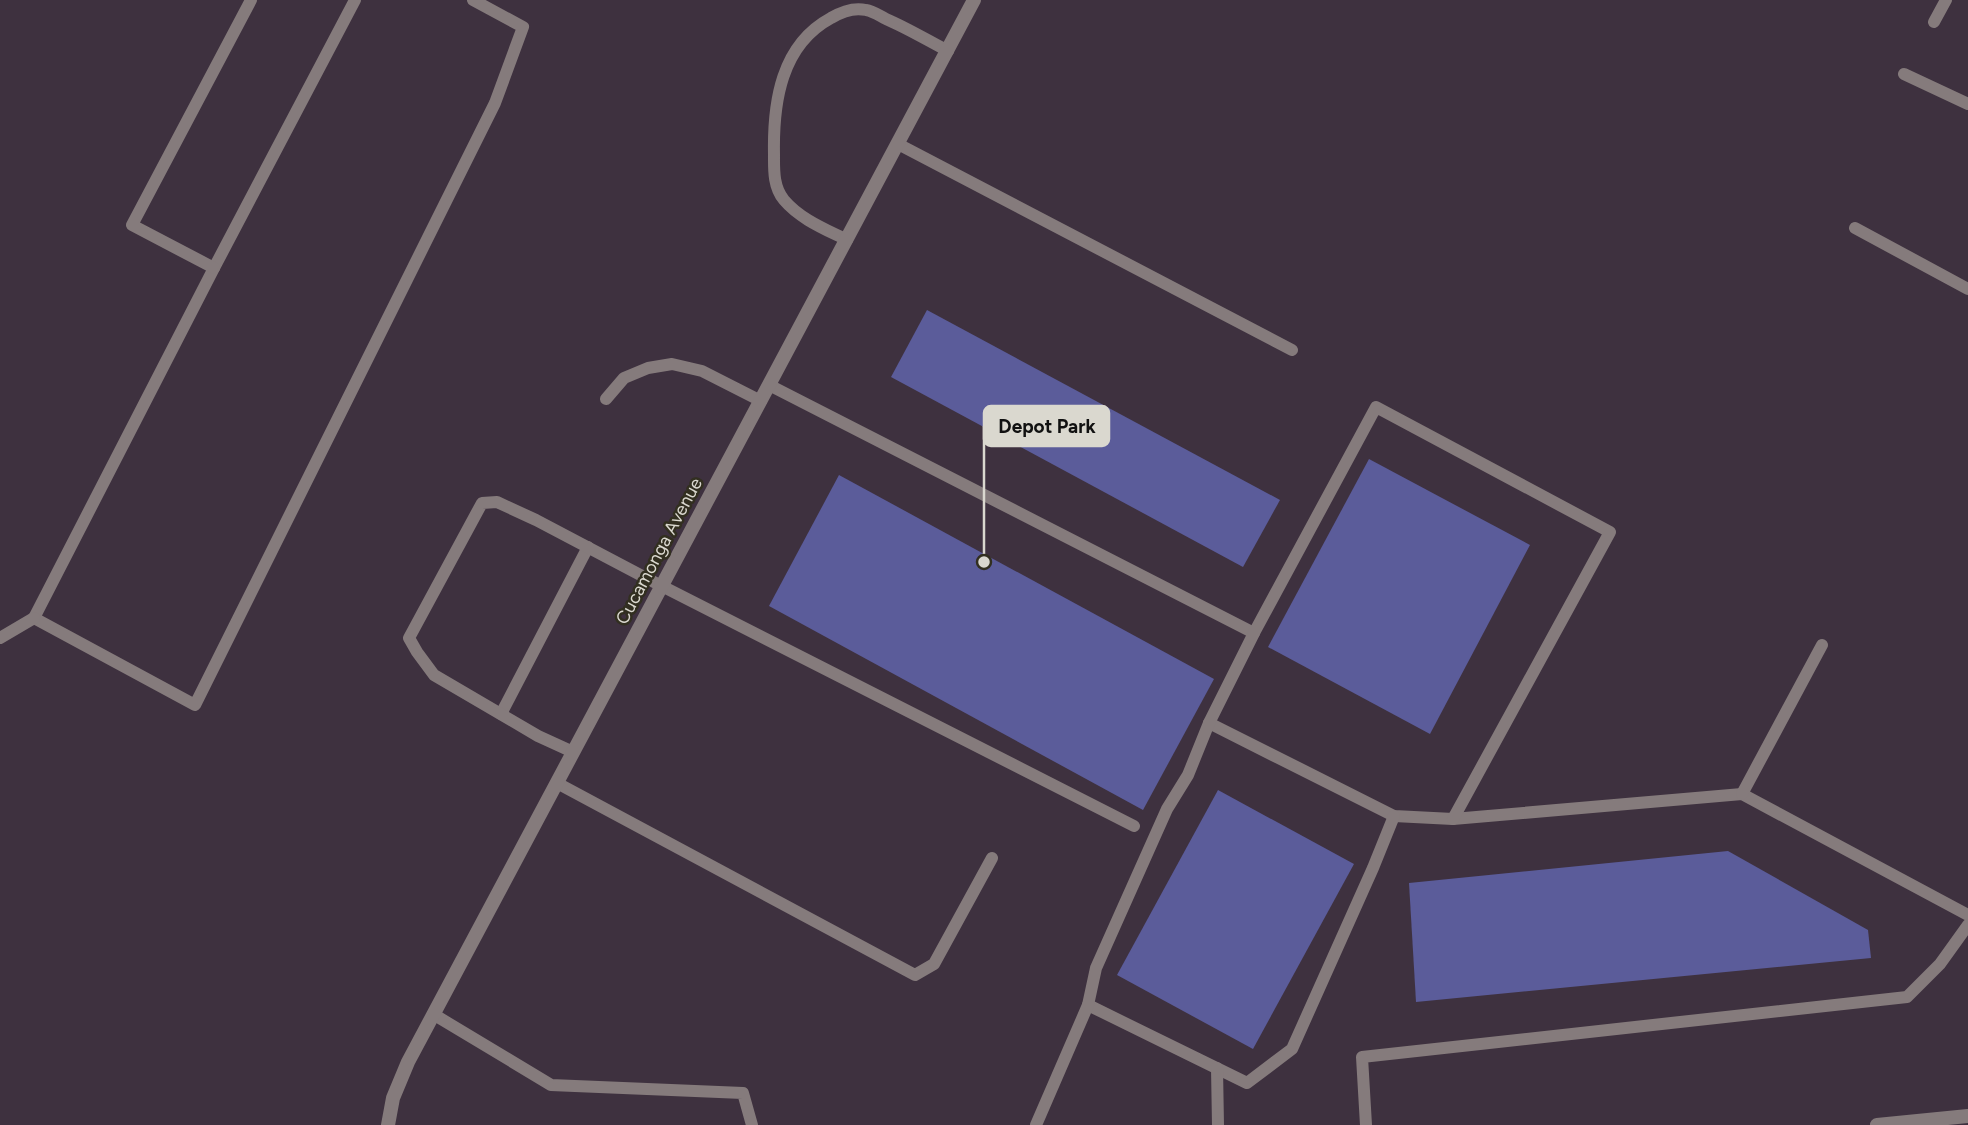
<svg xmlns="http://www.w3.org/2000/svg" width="1968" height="1125" font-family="Figtree,sans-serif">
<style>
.industrial{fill:#3e313f}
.building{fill:#5b5c9a}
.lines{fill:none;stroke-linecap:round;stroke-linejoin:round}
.service{stroke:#857b7c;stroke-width:12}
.minor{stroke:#857b7c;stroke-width:14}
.labels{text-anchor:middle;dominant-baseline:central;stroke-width:5;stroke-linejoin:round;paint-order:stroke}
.street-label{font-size:18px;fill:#dad8cf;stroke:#322f20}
.leader{fill:none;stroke:#dad8cf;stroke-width:2.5}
.callout-dot{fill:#dad8cf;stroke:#322f20;stroke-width:2.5}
.callout{fill:#dad8cf;stroke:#dad8cf;stroke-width:2.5}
.callout-label{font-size:19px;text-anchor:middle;font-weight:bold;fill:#111}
</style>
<rect width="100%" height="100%" fill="#322f20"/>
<rect class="industrial" x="0" y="0" width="1968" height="1125"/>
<g class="building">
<path d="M927,310L1280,500L1243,567L891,377Z"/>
<path d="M1369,459L1530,545L1430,734L1268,647Z"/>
<path d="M839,475L1214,679L1143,810L769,606Z"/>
<path d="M1218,790L1354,864L1253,1049L1117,975Z"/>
<path d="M1728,851L1868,930L1871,958L1416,1002L1409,883Z"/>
</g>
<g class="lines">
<g class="service">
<path d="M355,0L214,268L34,618L195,705L495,103L523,27L473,0"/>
<path d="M1934,22L1946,0"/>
<path d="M1904,74L1968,104"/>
<path d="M898,144L1292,350"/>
<path d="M1855,228L1968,289"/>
<path d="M847,240C825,229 800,219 784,200C773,187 774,169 774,154C773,102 781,45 831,18C841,12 853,7 866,10C873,11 880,16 886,19C907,28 927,40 948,51"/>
<path d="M214,268L132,225L251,0"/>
<path d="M769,385L1254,633"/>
<path d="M606,399L624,378L648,368L672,364L702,371L761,401"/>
<path d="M0,638L34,618"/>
<path d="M501,714L588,547"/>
<path d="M1209,723L1394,816L1453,819L1742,794L1968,915"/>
<path d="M573,752L538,736L434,675L417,652L409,638L482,503L497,502L536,520L648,579L1134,826"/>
<path d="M557,783L915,975L934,964L992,858"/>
<path d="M1742,794L1822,645"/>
<path d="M1088,1005L1247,1083L1292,1049L1373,868L1394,816"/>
<path d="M433,1014L551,1085L743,1093L752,1125"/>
<path d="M1217,1068L1218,1125"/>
<path d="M1036,1125L1088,1005L1096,968L1167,809L1188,775L1209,723L1254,633L1376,407L1610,532L1453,819"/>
<path d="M1366,1125L1362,1057L1907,997L1940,964L1968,925"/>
</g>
<g class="minor">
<path d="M388,1125L393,1098L408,1062L974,0"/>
<path d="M1877,1125L1968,1116"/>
</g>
</g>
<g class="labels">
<g class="street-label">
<text transform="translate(659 551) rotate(-62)">Cucamonga Avenue</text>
</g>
</g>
<path class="leader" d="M984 562L984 426"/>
<circle class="callout-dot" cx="984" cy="562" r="7"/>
<rect class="callout" x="984" y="406" width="125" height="40" rx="7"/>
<g class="callout-label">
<text x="1047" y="433">Depot Park</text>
</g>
</svg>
